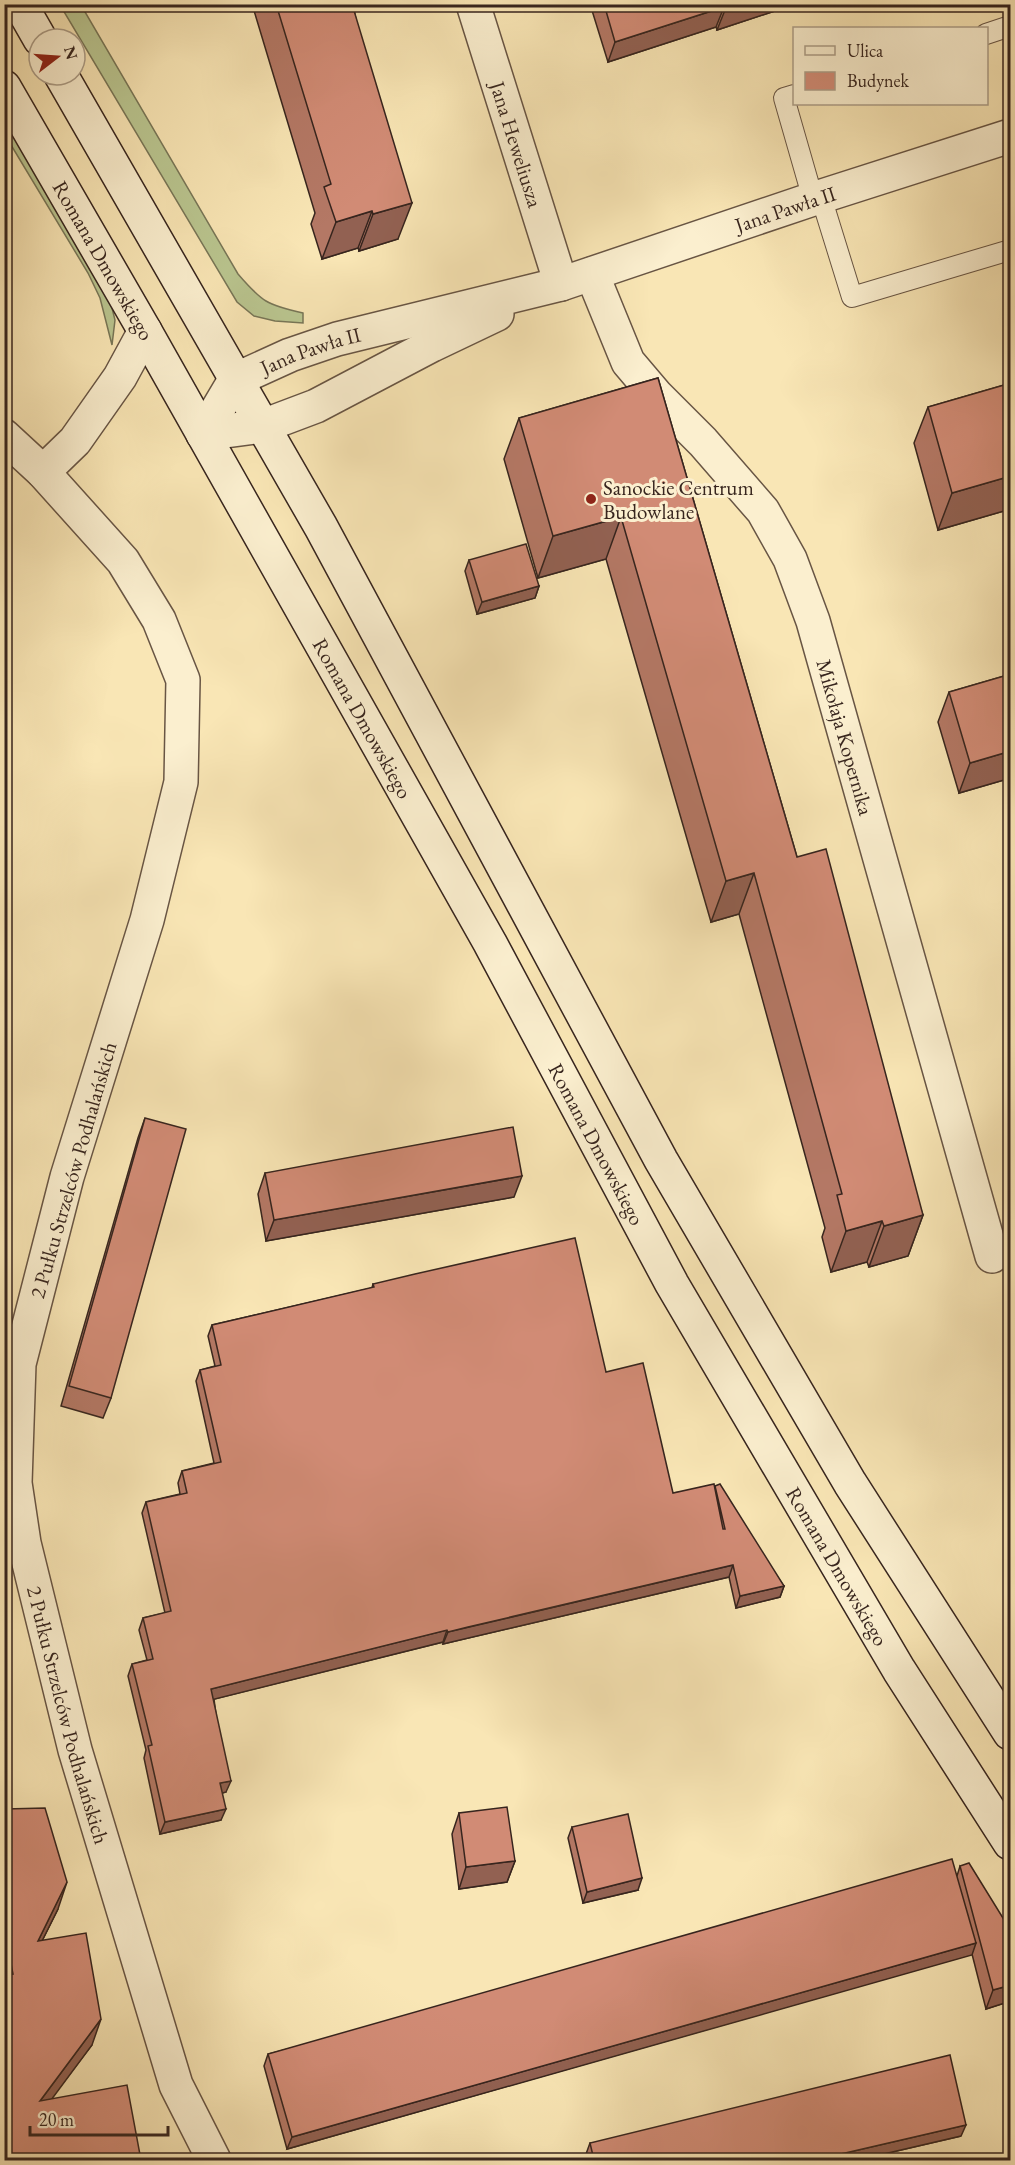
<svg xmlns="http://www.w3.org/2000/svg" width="1015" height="2165" font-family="'EB Garamond',serif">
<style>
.grass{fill:#bac690;stroke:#787657;stroke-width:1.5}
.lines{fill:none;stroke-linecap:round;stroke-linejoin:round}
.service-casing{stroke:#685544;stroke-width:22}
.minor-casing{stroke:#685544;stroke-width:36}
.tertiary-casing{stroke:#685544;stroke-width:36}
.secondary-casing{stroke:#37251e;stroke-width:36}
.service{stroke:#fbefcf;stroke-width:20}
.minor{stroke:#fbefcf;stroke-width:33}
.tertiary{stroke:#fbefcf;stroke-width:33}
.secondary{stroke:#fbefcf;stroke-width:33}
.wall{fill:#b47865;stroke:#37251e;stroke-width:1.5}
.shaded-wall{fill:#926152;stroke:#37251e;stroke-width:1.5}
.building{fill:#d18b75;stroke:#37251e;stroke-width:1.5}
.poi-dot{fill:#8f2418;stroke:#fbefcf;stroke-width:2}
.labels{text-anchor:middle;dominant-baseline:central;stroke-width:6;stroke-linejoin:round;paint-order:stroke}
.street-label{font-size:21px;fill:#37251e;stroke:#fbefcf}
.poi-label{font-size:21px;fill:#37251e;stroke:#fbefcf;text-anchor:start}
</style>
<rect width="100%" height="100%" fill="#f9e6b5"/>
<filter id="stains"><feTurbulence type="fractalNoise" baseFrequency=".00333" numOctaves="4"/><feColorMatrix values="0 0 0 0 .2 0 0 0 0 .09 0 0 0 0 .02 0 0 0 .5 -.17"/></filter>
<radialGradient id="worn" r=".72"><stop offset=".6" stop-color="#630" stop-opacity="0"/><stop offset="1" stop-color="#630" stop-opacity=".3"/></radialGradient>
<g class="grass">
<path d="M60,5H81L238,274C262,302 267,305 303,313V323L275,321L254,316L237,302Z"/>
<path d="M4,115L94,271L112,308L115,320L112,345L100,298L88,273L5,135Z"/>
</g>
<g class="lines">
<defs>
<g id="service">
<path d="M986,34L1010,26"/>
<path d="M794,95L784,98L813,199"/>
<path d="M821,197L852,297L1010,250"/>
</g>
<g id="minor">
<path id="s1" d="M473,4L561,284"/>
<path id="s2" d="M592,274L628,362L656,395L703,442L763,511L790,559L813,621L992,1256"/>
<path id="s3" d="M4,436L43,472L123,561L159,620L183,680L181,782L147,920L67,1177L19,1364L15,1483L24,1543L75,1750L176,2085L214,2160"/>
<path d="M43,472L75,441L120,377L145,331"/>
</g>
<g id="tertiary">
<path id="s4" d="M203,434L235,380L290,355L337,339L561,284L813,199L1010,136"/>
<path d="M203,434L263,426L316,406L432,345L497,314"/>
</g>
<g id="secondary">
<path d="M20,4L40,39"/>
<path d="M61,75L321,527L661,1160L850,1483L1010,1733"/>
<path id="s5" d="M4,87L145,331L490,943L672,1284L899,1670L1010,1843"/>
</g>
</defs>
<use href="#service" class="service-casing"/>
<use href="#minor" class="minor-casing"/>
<use href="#tertiary" class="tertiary-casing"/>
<use href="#secondary" class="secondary-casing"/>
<use href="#service" class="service"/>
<use href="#minor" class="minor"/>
<use href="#tertiary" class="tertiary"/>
<use href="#secondary" class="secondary"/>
</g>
<g class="wall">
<path d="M252,4H353L398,239L359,251L358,248L322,259L311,224L315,213Z"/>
<path d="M590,4H796L717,30L716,27L608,62Z"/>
<path d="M658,378L797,857L923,1215L908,1256L869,1267L867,1262L831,1272L822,1237L825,1228L739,914L711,922L606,559L538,578L504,459L519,418Z"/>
<path d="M1011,383V509L938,530L914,443L928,407Z"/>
<path d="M469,560L539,586L535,598L477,614L465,571Z"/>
<path d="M1011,674V778L959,793L938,722L949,692Z"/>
<path d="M145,1118L111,1398L103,1418L61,1406L138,1138Z"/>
<path d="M265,1173L514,1197L266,1241L258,1194Z"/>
<path d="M373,1284L606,1372L673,1493L714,1488L784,1586L780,1597L736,1608L729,1577L464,1639L443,1644V1642L214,1699L226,1792L222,1793L221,1820L160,1834L144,1758L146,1750L128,1676L132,1664L147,1660L139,1630L143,1618L165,1613L142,1513L146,1502L180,1494L178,1483L182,1471L214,1463L196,1381L200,1370L215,1366L208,1336L212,1325L372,1288Z"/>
<path d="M4,1807L58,1909L42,1941L92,2045L4,2160Z"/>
<path d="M459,1813L515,1861L507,1882L459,1889L452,1834Z"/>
<path d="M572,1827L638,1890L583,1903L568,1838Z"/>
<path d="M960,1866L1011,1931V2001L986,2009L972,1954L287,2149L264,2066L268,2054L957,1876Z"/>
<path d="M961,2136L858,2160H587L586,2154L590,2143Z"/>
</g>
<g class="shaded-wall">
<path d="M741,4H796L717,30L725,10Z"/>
<path d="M724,7L716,27L608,62L615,42Z"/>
<path d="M412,203L398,239L359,251L373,214Z"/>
<path d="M372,211L358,248L322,259L336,222Z"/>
<path d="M1011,476V509L938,530L952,493Z"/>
<path d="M621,517L606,559L538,578L553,536Z"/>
<path d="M539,586L535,598L477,614L482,602Z"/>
<path d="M1011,751V778L959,793L970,763Z"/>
<path d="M754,873L739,914L711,922L726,881Z"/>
<path d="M522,1176L514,1197L266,1241L274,1220Z"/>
<path d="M923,1215L908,1256L869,1267L884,1226Z"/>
<path d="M882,1221L867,1262L831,1272L846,1231Z"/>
<path d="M733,1565L729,1577L443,1644L448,1632Z"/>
<path d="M784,1586L780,1597L736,1608L740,1596Z"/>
<path d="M447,1630L443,1642L207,1701L211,1689Z"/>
<path d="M231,1781L226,1792L216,1795L220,1783Z"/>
<path d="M226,1809L221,1820L160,1834L165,1822Z"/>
<path d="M515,1861L507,1882L459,1889L466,1867Z"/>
<path d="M642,1878L638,1890L583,1903L587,1892Z"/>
<path d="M67,1882L58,1909L29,1967L38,1941Z"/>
<path d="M976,1943L972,1955L287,2149L292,2137Z"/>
<path d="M1011,1985V2001L986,2009L993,1990Z"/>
<path d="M101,2019L92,2045L31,2127L40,2101Z"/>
<path d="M966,2125L961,2136L858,2160H815Z"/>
</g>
<g class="building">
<path d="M276,4H352L412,203L373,214L372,211L336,222L324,187L331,184Z"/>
<path d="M604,4H741L725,10L724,7L615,42Z"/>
<path d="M658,378L797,857L826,849L923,1215L884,1226L882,1221L846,1231L837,1195L842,1194L754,873L726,881L621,517L553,536L519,418Z"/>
<path d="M1011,383V476L952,493L928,407Z"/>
<path d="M526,544L539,586L482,602L469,560Z"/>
<path d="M1011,674V751L970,763L949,692Z"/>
<path d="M4,955L8,956L4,980Z"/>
<path d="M145,1118L186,1129L111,1398L69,1386Z"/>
<path d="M513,1127L522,1176L274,1220L265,1173Z"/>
<path d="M575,1238L606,1372L643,1363L673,1493L714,1484L723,1529H725L715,1486L720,1484L784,1586L740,1596L733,1565L468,1627L448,1632L447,1630L211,1689L231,1781L220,1783L226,1809L165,1822L148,1746L152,1745L132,1664L153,1659L143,1618L171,1611L146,1502L187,1493L182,1471L221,1462L200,1370L221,1365L212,1325L374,1287L373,1284L415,1274Z"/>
<path d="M4,1807L5,1809L45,1808L67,1882L38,1941L86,1933L101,2019L40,2101L127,2085L141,2160H4V1975L13,1974L4,1927Z"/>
<path d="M507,1807L515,1861L466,1867L459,1813Z"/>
<path d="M628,1814L642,1878L587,1892L572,1827Z"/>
<path d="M952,1859L976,1943L292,2137L268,2054Z"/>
<path d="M969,1863L1011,1931V1985L993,1990L960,1866Z"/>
<path d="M950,2055L966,2125L815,2160H594L590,2143Z"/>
</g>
<circle class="poi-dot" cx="591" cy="499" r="6"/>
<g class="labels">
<g class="street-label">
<text stroke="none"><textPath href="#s1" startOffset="147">Jana Heweliusza</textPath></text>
<text stroke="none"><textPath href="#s4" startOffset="640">Jana Pawła II</textPath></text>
<text stroke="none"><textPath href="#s5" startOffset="200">Romana Dmowskiego</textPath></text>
<text stroke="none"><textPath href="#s4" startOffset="144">Jana Pawła II</textPath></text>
<text stroke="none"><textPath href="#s5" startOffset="726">Romana Dmowskiego</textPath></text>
<text stroke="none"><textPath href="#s2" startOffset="538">Mikołaja Kopernika</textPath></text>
<text stroke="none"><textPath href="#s5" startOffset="1212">Romana Dmowskiego</textPath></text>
<text transform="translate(73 1170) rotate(-74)">2 Pułku Strzelców Podhalańskich</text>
<text stroke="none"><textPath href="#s5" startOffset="1698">Romana Dmowskiego</textPath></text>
<text stroke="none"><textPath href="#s3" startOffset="1370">2 Pułku Strzelców Podhalańskich</textPath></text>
</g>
<g class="poi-label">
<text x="603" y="487">Sanockie Centrum<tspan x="603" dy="24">Budowlane</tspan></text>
</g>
</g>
<rect width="1015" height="2165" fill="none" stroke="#f9e6b5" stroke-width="24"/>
<rect x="6" y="6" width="1003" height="2153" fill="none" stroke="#37251e" stroke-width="3"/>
<rect x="12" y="12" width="991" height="2141" fill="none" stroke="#37251e" stroke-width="1.5"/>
<rect x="793" y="27" width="195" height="78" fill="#fbefcf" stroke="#ad9e88" stroke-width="1.5"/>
<rect x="805" y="46" width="30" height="9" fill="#fbefcf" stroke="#ad9e88" stroke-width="1.5"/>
<text x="847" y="57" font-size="18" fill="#37251e">Ulica</text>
<rect x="805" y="72" width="30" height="18" fill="#d18b75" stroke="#ad9e88" stroke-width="1.5"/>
<text x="847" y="87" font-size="18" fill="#37251e">Budynek</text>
<g transform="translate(57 57) rotate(73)"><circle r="28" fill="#fbefcf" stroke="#ad9e88" stroke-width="1.5"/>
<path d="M0-4.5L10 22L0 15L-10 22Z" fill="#8f2418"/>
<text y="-9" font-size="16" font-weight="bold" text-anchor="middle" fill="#37251e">N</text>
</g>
<path d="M30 2126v9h138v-9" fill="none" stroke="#37251e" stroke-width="3"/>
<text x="39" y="2126" font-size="18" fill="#37251e" stroke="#fbefcf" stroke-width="4.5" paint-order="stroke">20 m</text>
<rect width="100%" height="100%" filter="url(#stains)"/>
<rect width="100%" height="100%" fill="url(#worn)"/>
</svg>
